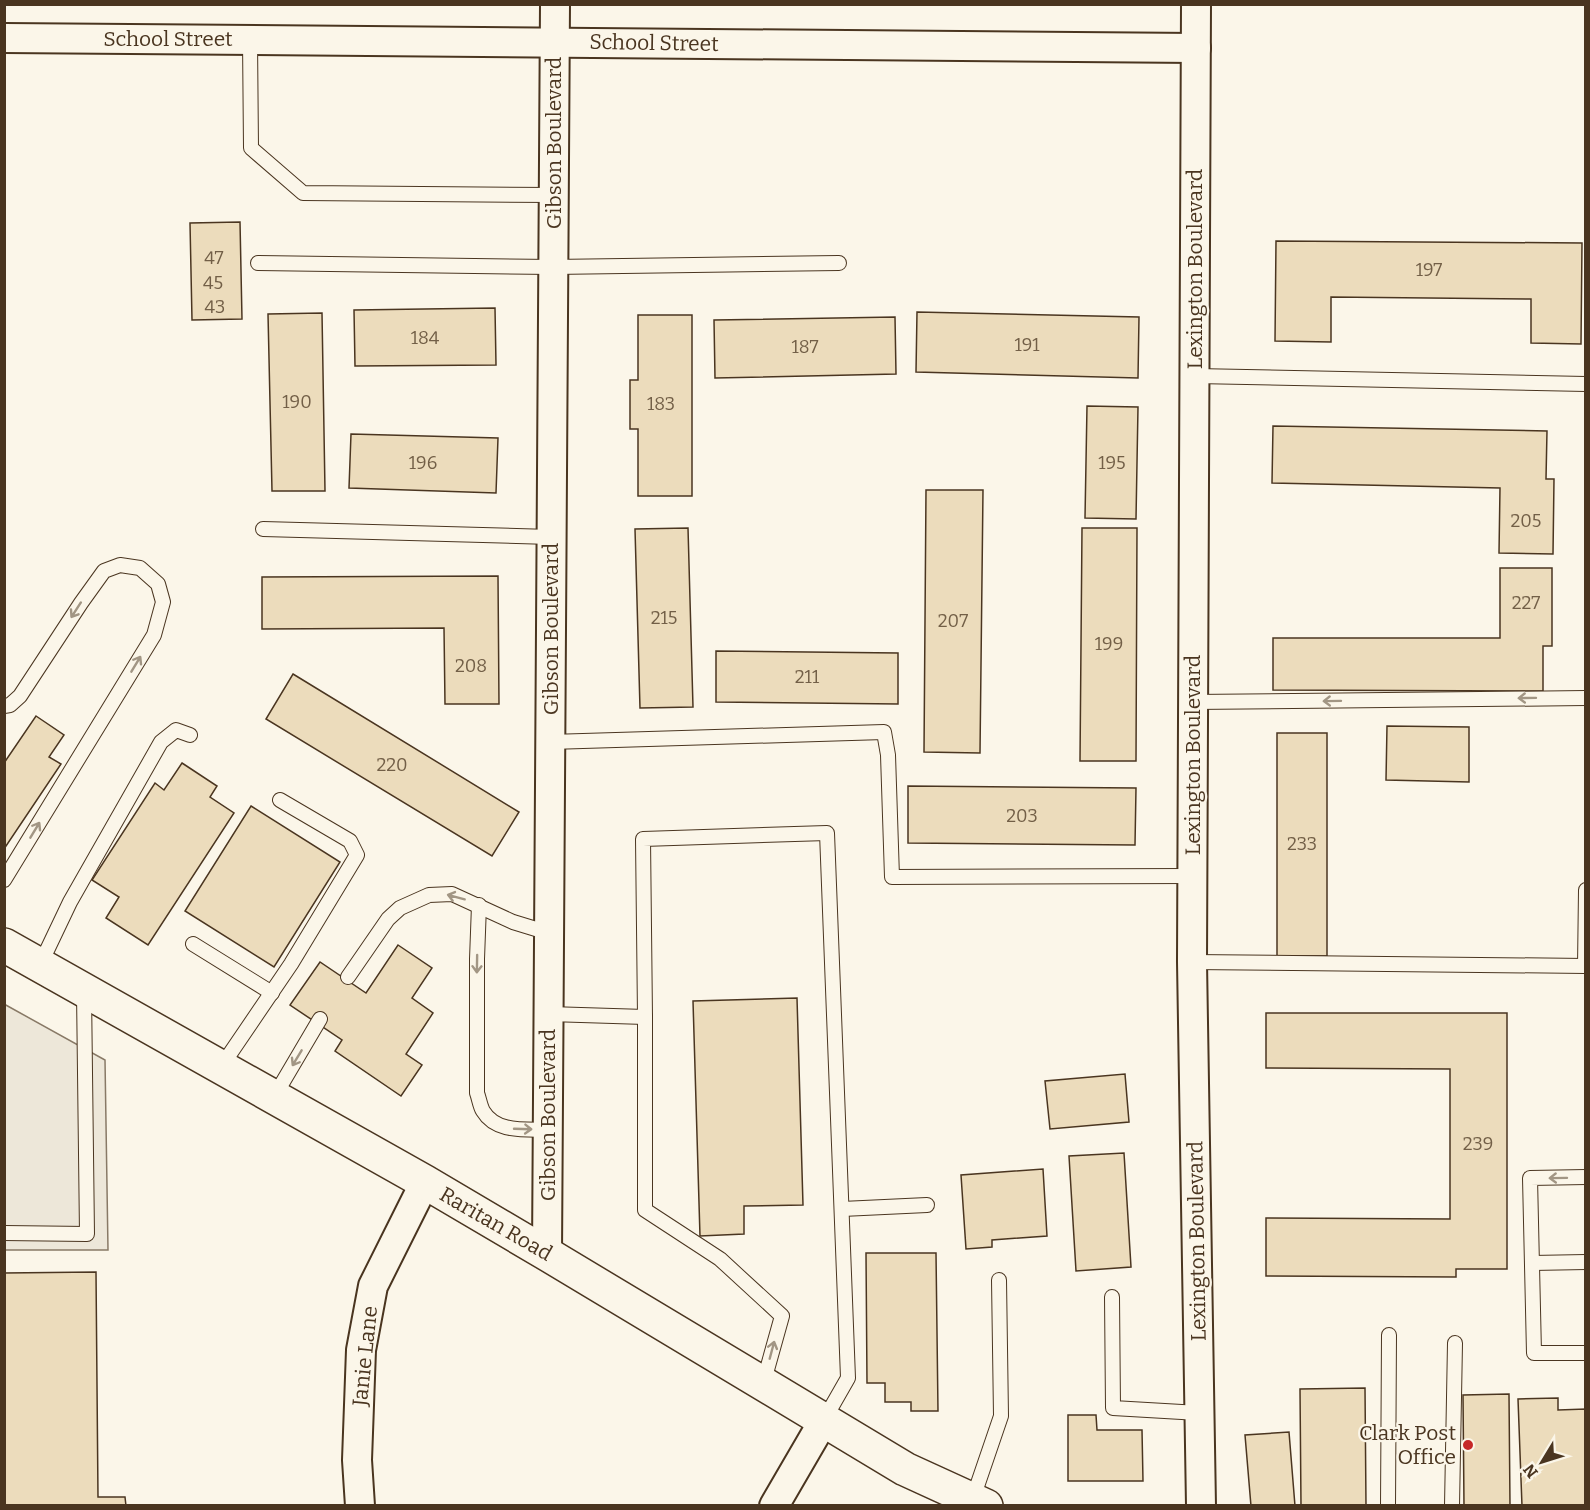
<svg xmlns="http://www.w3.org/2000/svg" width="1590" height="1510" font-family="Bitter,serif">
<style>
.parking{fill:#ede7d9;stroke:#887966;stroke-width:1.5}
.building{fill:#ecdcbc;stroke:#4a3520;stroke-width:1.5}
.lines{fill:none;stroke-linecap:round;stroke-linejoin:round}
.service-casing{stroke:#4a3520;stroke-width:16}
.minor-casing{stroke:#4a3520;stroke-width:32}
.secondary-casing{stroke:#4a3520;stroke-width:36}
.service{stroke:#fbf6e9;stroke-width:14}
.minor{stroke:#fbf6e9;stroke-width:28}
.secondary{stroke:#fbf6e9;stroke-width:33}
.oneway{stroke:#a29684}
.poi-dot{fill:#c62828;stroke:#fbf6e9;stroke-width:2}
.labels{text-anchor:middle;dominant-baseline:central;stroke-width:4.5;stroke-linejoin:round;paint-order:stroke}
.number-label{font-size:18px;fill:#725f47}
.street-label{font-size:21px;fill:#4a3520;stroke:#fbf6e9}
.poi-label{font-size:21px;fill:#4a3520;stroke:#fbf6e9;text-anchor:end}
</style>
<rect width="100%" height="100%" fill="#fbf6e9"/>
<path class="parking" d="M4,1004L105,1060L108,1250H5Z"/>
<g class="building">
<path d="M240,222L242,319L192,320L190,223Z"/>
<path d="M1276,241L1582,243L1581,344L1531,343V299L1331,297V342L1275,341Z"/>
<path d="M495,308L496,365L355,366L354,310Z"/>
<path d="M917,312L1139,317L1138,378L916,372Z"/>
<path d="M322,313L325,491H272L268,314Z"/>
<path d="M638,315H692V496H638V429H630V380H638Z"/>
<path d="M895,317L896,374L715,378L714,320Z"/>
<path d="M1087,406L1138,407L1136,519L1085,518Z"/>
<path d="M1273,426L1547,431L1546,479H1554L1553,554L1499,553L1500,488L1272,483Z"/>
<path d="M351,434L498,438L496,493L349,488Z"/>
<path d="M926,490H983L980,753L924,752Z"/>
<path d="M688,528L693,707L640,708L635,529Z"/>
<path d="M1082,528H1137L1136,761H1080Z"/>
<path d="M1500,568H1552V646H1543V691L1273,690V638H1500Z"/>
<path d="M498,576L499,704H445L444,628L262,629V577Z"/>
<path d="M716,651L898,653V704L716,702Z"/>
<path d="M293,674L519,812L492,856L266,719Z"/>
<path d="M36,716L64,735L49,757L61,764L4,849V763Z"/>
<path d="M1387,726L1469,727V782L1386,780Z"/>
<rect x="1277" y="733" width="50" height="223"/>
<path d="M182,763L217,786L210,797L234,813L148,945L106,918L119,897L92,880L155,783L164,790Z"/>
<path d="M908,786L1136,788L1135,845L908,843Z"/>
<path d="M251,806L340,862L274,967L185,911Z"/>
<path d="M398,945L432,968L412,998L433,1013L406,1054L422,1065L401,1096L335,1051L342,1040L290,1005L320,962L366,993Z"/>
<path d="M797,998L803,1205L744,1206V1234L700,1236L693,1001Z"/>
<path d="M1266,1013H1507V1269H1456V1277L1266,1276V1218L1450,1219V1069L1266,1068Z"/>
<path d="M1125,1074L1129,1122L1050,1129L1045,1081Z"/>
<path d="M1124,1153L1131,1267L1076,1271L1069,1156Z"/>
<path d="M1043,1169L1047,1236L992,1240V1247L966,1249L961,1175Z"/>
<path d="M866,1253H936L938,1411H911V1402H885V1383H867Z"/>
<path d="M96,1272L98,1497H125L126,1506H4V1273Z"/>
<path d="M1365,1388L1366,1506H1301L1300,1389Z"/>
<path d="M1509,1394L1510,1506H1464L1463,1395Z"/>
<path d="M1558,1398V1410L1586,1409V1506H1522L1518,1399Z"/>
<path d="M1068,1415H1096L1097,1430H1142L1143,1481H1068Z"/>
<path d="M1289,1432L1295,1506H1251L1245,1435Z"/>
</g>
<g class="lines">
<defs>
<g id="service">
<path d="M250,40L251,148L303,193L554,195"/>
<path d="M258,263L553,267L839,263"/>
<path d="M1195,376L1586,384"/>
<path d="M263,529L551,537"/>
<path d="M1193,702L1586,698"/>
<path d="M4,706L10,705L20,696L81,603L104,571L120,565L140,568L158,584L163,602L154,635L4,880"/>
<path d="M550,742L884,732L888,755L892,877L1193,876"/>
<path d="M479,905L477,959V1093C479,1098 480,1106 483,1111C496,1133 525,1129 548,1130"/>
<path d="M193,944L272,993"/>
<path d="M1192,962L1586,966"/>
<path d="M40,965L70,902L161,742L176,730L190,735"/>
<path d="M1585,966L1586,890"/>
<path d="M348,977L388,919L400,908L429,895L452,894L513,922L549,933"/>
<path d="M549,1014L645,1017L643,839L827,833L848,1378L824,1420"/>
<path d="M645,1017V1210L720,1259L782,1316L763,1384"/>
<path d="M221,1067L291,964L357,855L350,841L280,800"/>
<path d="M274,1097L320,1019"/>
<path d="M1586,1177L1530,1178L1534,1353H1586"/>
<path d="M842,1209L927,1205"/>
<path d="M4,1233L87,1234L84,992"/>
<path d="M1532,1263L1586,1262"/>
<path d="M1112,1297L1113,1408L1199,1413"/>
<path d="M972,1501L1001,1416L999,1280"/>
<path d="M1388,1506L1389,1335"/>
<path d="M1452,1506L1455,1343"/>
</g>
<g id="minor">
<path d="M1196,4L1192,962L1201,1506"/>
<path d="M4,38L1196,48"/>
<path d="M547,1254L555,4"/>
<path d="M360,1506L357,1460L361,1350L373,1286L425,1182"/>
<path d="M774,1506L824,1420"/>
</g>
<path id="secondary" d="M4,945L425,1182L547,1254L905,1469L986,1506"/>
</defs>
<use href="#service" class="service-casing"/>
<use href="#minor" class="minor-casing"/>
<use href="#secondary" class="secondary-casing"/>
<use href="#service" class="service"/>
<use href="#minor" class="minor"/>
<use href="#secondary" class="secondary"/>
</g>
<defs><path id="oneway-shaft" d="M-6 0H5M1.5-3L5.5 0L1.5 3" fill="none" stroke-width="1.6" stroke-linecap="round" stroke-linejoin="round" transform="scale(1.5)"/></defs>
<g class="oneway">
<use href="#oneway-shaft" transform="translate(76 610) rotate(123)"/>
<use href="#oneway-shaft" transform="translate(136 664) rotate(-59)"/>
<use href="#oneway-shaft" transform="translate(1527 698) rotate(179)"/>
<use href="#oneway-shaft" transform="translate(1332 701) rotate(179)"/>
<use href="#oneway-shaft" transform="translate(35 830) rotate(-59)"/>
<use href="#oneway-shaft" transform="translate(456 897) rotate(-165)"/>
<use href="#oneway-shaft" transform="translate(477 964) rotate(91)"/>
<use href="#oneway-shaft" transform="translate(297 1058) rotate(121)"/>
<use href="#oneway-shaft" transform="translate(523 1129) rotate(2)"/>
<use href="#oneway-shaft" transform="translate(1558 1178) rotate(179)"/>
<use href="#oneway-shaft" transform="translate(772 1350) rotate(-75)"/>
</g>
<circle class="poi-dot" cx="1468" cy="1445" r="6"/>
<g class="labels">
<g class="number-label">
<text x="214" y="258">47</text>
<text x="1429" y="270">197</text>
<text x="213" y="283">45</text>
<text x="215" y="307">43</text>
<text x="425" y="338">184</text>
<text x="1027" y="345">191</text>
<text x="805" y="347">187</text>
<text x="297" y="402">190</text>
<text x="661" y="404">183</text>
<text x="423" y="463">196</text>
<text x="1112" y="463">195</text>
<text x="1526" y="521">205</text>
<text x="1526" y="603">227</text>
<text x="664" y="618">215</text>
<text x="953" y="621">207</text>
<text x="1109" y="644">199</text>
<text x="471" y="666">208</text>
<text x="807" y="677">211</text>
<text x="392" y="765">220</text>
<text x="1022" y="816">203</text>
<text x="1302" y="844">233</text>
<text x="1478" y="1144">239</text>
</g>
<g class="street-label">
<text x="168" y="39">School Street</text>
<text transform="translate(654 43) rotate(1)">School Street</text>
<text transform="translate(554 143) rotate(-90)">Gibson Boulevard</text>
<text transform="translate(1195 269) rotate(-90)">Lexington Boulevard</text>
<text transform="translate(551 629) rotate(-90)">Gibson Boulevard</text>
<text transform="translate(1193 755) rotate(-90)">Lexington Boulevard</text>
<text transform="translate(548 1115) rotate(-90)">Gibson Boulevard</text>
<text transform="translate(496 1224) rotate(30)">Raritan Road</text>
<text transform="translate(1197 1241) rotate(-91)">Lexington Boulevard</text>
<text transform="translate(365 1356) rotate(-84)">Janie Lane</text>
</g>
<g class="poi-label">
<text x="1456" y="1433">Clark Post<tspan x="1456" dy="24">Office</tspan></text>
</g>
</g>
<rect width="1590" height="1510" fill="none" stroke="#4a3520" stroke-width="12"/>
<g transform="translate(1542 1462) rotate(232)" stroke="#fbf6e9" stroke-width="4.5" paint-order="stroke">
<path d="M0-4.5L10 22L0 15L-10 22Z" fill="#4a3520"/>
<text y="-9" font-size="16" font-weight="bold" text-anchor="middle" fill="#4a3520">N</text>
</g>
</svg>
